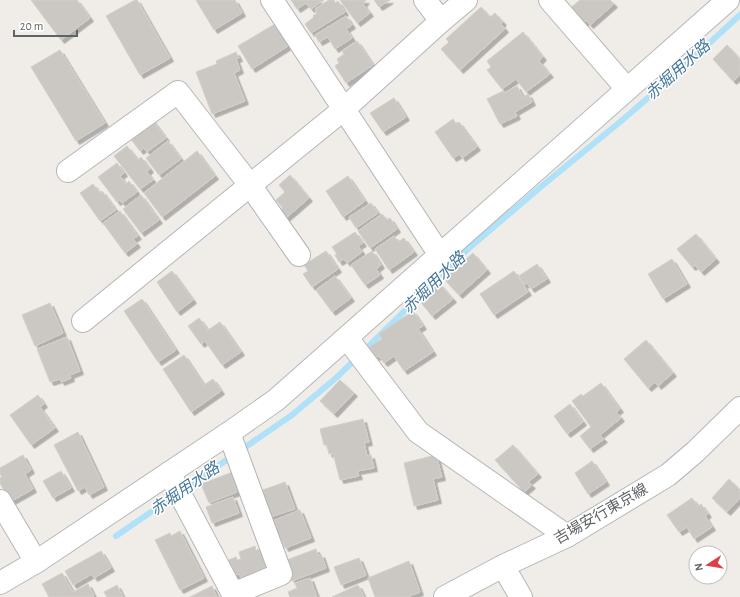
<svg xmlns="http://www.w3.org/2000/svg" width="740" height="597" font-family="'Alegreya Sans','Noto Sans JP',sans-serif">
<style>
.lines{fill:none;stroke-linecap:round;stroke-linejoin:round}
.stream{stroke:#afe1f8;stroke-width:6}
.building{fill:#cbc8c4;stroke:#d4cec6;filter:url(#shadow)}
.street-casing{stroke:#b3b5b8;stroke-width:24}
.secondary-casing{stroke:#b4b7bb;stroke-width:24}
.street{stroke:#fff;stroke-width:22}
.secondary{stroke:#fff;stroke-width:22}
.labels{text-anchor:middle;dominant-baseline:central;stroke-width:3;stroke-linejoin:round;paint-order:stroke}
.street-label{font-size:15px;fill:#5f6366;stroke:#fff}
.water-label{font-size:16px;font-style:italic;fill:#457899;stroke:#fff}
</style>
<defs>
<filter id="shadow"><feDropShadow dx="3.5" dy="3.5" stdDeviation="0" flood-color="#0004"/></filter>
</defs>
<rect width="100%" height="100%" fill="#f0ede8"/>
<g class="lines">
<path class="stream" d="M116,536L292,415L336,378L468,249L543,185L620,122L679,71L740,15"/>
</g>
<g class="building">
<path d="M31,0H77L90,18L61,40Z"/>
<path d="M135,0H137L170,58L140,75L106,16Z"/>
<path d="M196,0H235L242,13L214,30Z"/>
<path d="M291,0H324L311,9L306,3L297,9Z"/>
<path d="M329,0H334L335,3L338,1L345,12L311,33L305,24L314,17L313,16L317,13L315,9Z"/>
<path d="M340,0H366L363,4L370,13L357,23Z"/>
<path d="M374,0H390L379,7Z"/>
<path d="M580,0H610L614,4L590,25L586,21L582,25L569,9Z"/>
<path d="M481,7L490,17L495,13L503,22L501,24L505,29L460,70L441,49L449,42L446,39Z"/>
<path d="M346,16L352,25L346,29L352,38L335,49L328,37L319,42L315,35Z"/>
<path d="M275,24L288,46L252,69L238,46Z"/>
<path d="M523,32L543,57L539,61L550,74L526,92L516,79L502,89L487,70L491,67L487,61Z"/>
<path d="M357,41L373,65L346,83L335,66L339,63L337,59L344,54L342,51Z"/>
<path d="M727,45L740,59V75L733,81L713,59Z"/>
<path d="M60,50L105,123L76,141L31,67Z"/>
<path d="M236,52L239,58L236,59L240,70L234,73L245,101L212,114L196,72L217,64L216,61Z"/>
<path d="M517,86L523,97L528,94L532,102L515,112L517,116L500,124L487,99L503,91L504,93Z"/>
<path d="M394,98L406,117L383,132L370,113Z"/>
<path d="M151,118L166,138L147,152L144,148L140,151L130,138Z"/>
<path d="M453,119L456,124L459,122L477,147L462,158L460,154L453,158L435,132Z"/>
<path d="M168,141L181,159L159,175L146,158Z"/>
<path d="M127,146L138,160L141,157L150,169L147,172L153,180L140,189L114,156Z"/>
<path d="M197,151L215,176L162,217L144,193Z"/>
<path d="M117,163L124,173L120,176L126,184L129,181L137,192L122,203L120,200L117,202L98,177Z"/>
<path d="M290,175L309,198L286,218L280,210L283,208L276,200L285,192L279,185Z"/>
<path d="M348,176L365,201L343,217L326,191Z"/>
<path d="M93,184L100,193L102,191L116,210L100,221L80,193Z"/>
<path d="M141,195L159,220L141,233L123,209Z"/>
<path d="M371,203L378,213L356,228L349,217Z"/>
<path d="M120,211L138,236L133,239L137,244L125,253L103,223Z"/>
<path d="M382,214L387,220L390,218L397,229L370,248L358,231Z"/>
<path d="M355,232L363,243L358,246L362,252L347,263L344,259L339,262L335,255L337,254L332,247Z"/>
<path d="M696,234L716,259L701,272L695,265L692,267L677,249Z"/>
<path d="M394,236L398,242L404,238L414,252L389,270L375,249Z"/>
<path d="M326,251L338,269L312,287L303,274L308,271L304,265Z"/>
<path d="M372,251L381,265L376,269L380,275L365,285L351,265Z"/>
<path d="M473,253L487,270L459,295L444,279Z"/>
<path d="M672,259L687,284L663,299L648,274Z"/>
<path d="M537,264L547,279L531,289L527,283L524,285L519,276Z"/>
<path d="M172,271L193,300L177,312L157,282Z"/>
<path d="M514,271L528,292L494,315L480,294Z"/>
<path d="M335,276L351,298L332,312L316,290Z"/>
<path d="M439,283L453,299L432,316L419,300Z"/>
<path d="M142,299L176,350L158,362L124,311Z"/>
<path d="M50,303L63,333L35,346L22,315Z"/>
<path d="M413,311L423,326L418,329L433,352L404,371L394,356L384,363L379,356L376,357L369,347L382,339L379,334Z"/>
<path d="M199,318L208,330L220,322L241,352L222,365L205,341L201,344L188,326Z"/>
<path d="M67,337L80,371L70,375L71,378L61,382L60,379L50,382L37,349Z"/>
<path d="M646,340L673,373L658,386L655,382L648,388L624,359Z"/>
<path d="M184,355L204,385L213,379L221,391L191,412L163,369Z"/>
<path d="M340,380L354,393L334,414L320,401Z"/>
<path d="M601,383L620,409L616,412L621,418L600,435L604,439L590,449L580,436L591,427L572,401L581,394L583,396Z"/>
<path d="M38,395L44,404L40,407L55,428L31,445L10,415Z"/>
<path d="M570,404L583,422L567,434L554,416Z"/>
<path d="M363,419L369,442L364,443L367,456L371,455L374,468L357,471L359,476L340,480L333,453L329,454L327,445H324L320,429Z"/>
<path d="M78,432L104,487L89,495L85,487L78,491L54,445Z"/>
<path d="M513,445L538,474L528,482L532,485L524,492L495,460Z"/>
<path d="M23,455L31,470L25,474L33,489L10,502L0,483V478L2,477L0,474V468Z"/>
<path d="M436,455L442,477L433,479L438,500L414,506L404,463Z"/>
<path d="M592,461L606,482L588,494L575,473Z"/>
<path d="M61,471L71,488L53,498L43,481Z"/>
<path d="M233,472L236,481L233,482L237,492L209,503L201,484Z"/>
<path d="M729,479L740,490V498L727,512L712,498Z"/>
<path d="M285,482L295,509L270,517L260,491Z"/>
<path d="M233,497L239,513L212,523L206,507Z"/>
<path d="M692,498L698,507L701,504L708,514L705,516L712,527L694,539L687,527L679,532L667,515Z"/>
<path d="M300,510L311,538L285,548L282,540L279,542L270,522Z"/>
<path d="M180,531L204,578L180,590L155,540L170,533L171,536Z"/>
<path d="M255,546L256,551L260,549L268,573L241,578L239,574L232,576L224,562L236,557L237,560L241,559L239,552Z"/>
<path d="M316,549L318,556L321,554L326,568L292,581L284,561Z"/>
<path d="M101,551L111,568L94,578L92,574L73,585L65,571Z"/>
<path d="M359,558L366,575L341,585L334,567Z"/>
<path d="M409,561L420,592L407,597H375L368,578Z"/>
<path d="M62,573L73,592L88,584L94,596L49,597L42,584Z"/>
<path d="M310,578L317,597H290L288,592L297,588L295,583Z"/>
<path d="M117,585L123,597H107L104,592Z"/>
<path d="M358,585L364,597H332Z"/>
<path d="M212,586L217,597H190Z"/>
</g>
<g class="lines">
<defs>
<g id="street">
<path d="M272,0L440,255"/>
<path d="M425,0L441,21L466,0"/>
<path d="M550,0L627,89"/>
<path d="M68,171L178,92L250,185L299,255"/>
<path d="M83,321L344,109L441,21"/>
<path d="M347,338L418,432L567,536"/>
<path d="M169,473L233,594L281,574L229,433"/>
<path d="M0,501L36,562"/>
<path d="M503,566L521,597"/>
</g>
<g id="secondary">
<path d="M0,583L36,562L229,433L276,400L728,0"/>
<path d="M445,597L503,566L567,536L668,475L695,452L740,408"/>
</g>
</defs>
<use href="#street" class="street-casing"/>
<use href="#secondary" class="secondary-casing"/>
<use href="#street" class="street"/>
<use href="#secondary" class="secondary"/>
</g>
<g class="labels">
<g class="street-label">
<text transform="translate(601 514) rotate(-30)">吉場安行東京線</text>
</g>
<g class="water-label">
<text transform="translate(678 70) rotate(-42)">赤堀用水路</text>
<text transform="translate(434 283) rotate(-44)">赤堀用水路</text>
<text transform="translate(185 489) rotate(-35)">赤堀用水路</text>
</g>
</g>
<g transform="translate(708 565) rotate(258)"><circle r="19" fill="#ffffff" stroke="#bfc1c2"/>
<path d="M0-3L7 15L0 10L-7 15Z" fill="#dc4148"/>
<text y="-6" font-size="11" font-weight="bold" text-anchor="middle" fill="#5f6366">N</text>
</g>
<path d="M14 30v6h63v-6" fill="none" stroke="#5f6366" stroke-width="2"/>
<text x="20" y="30" font-size="12" fill="#5f6366" stroke="#ffffff" stroke-width="3" paint-order="stroke">20 m</text>
</svg>
